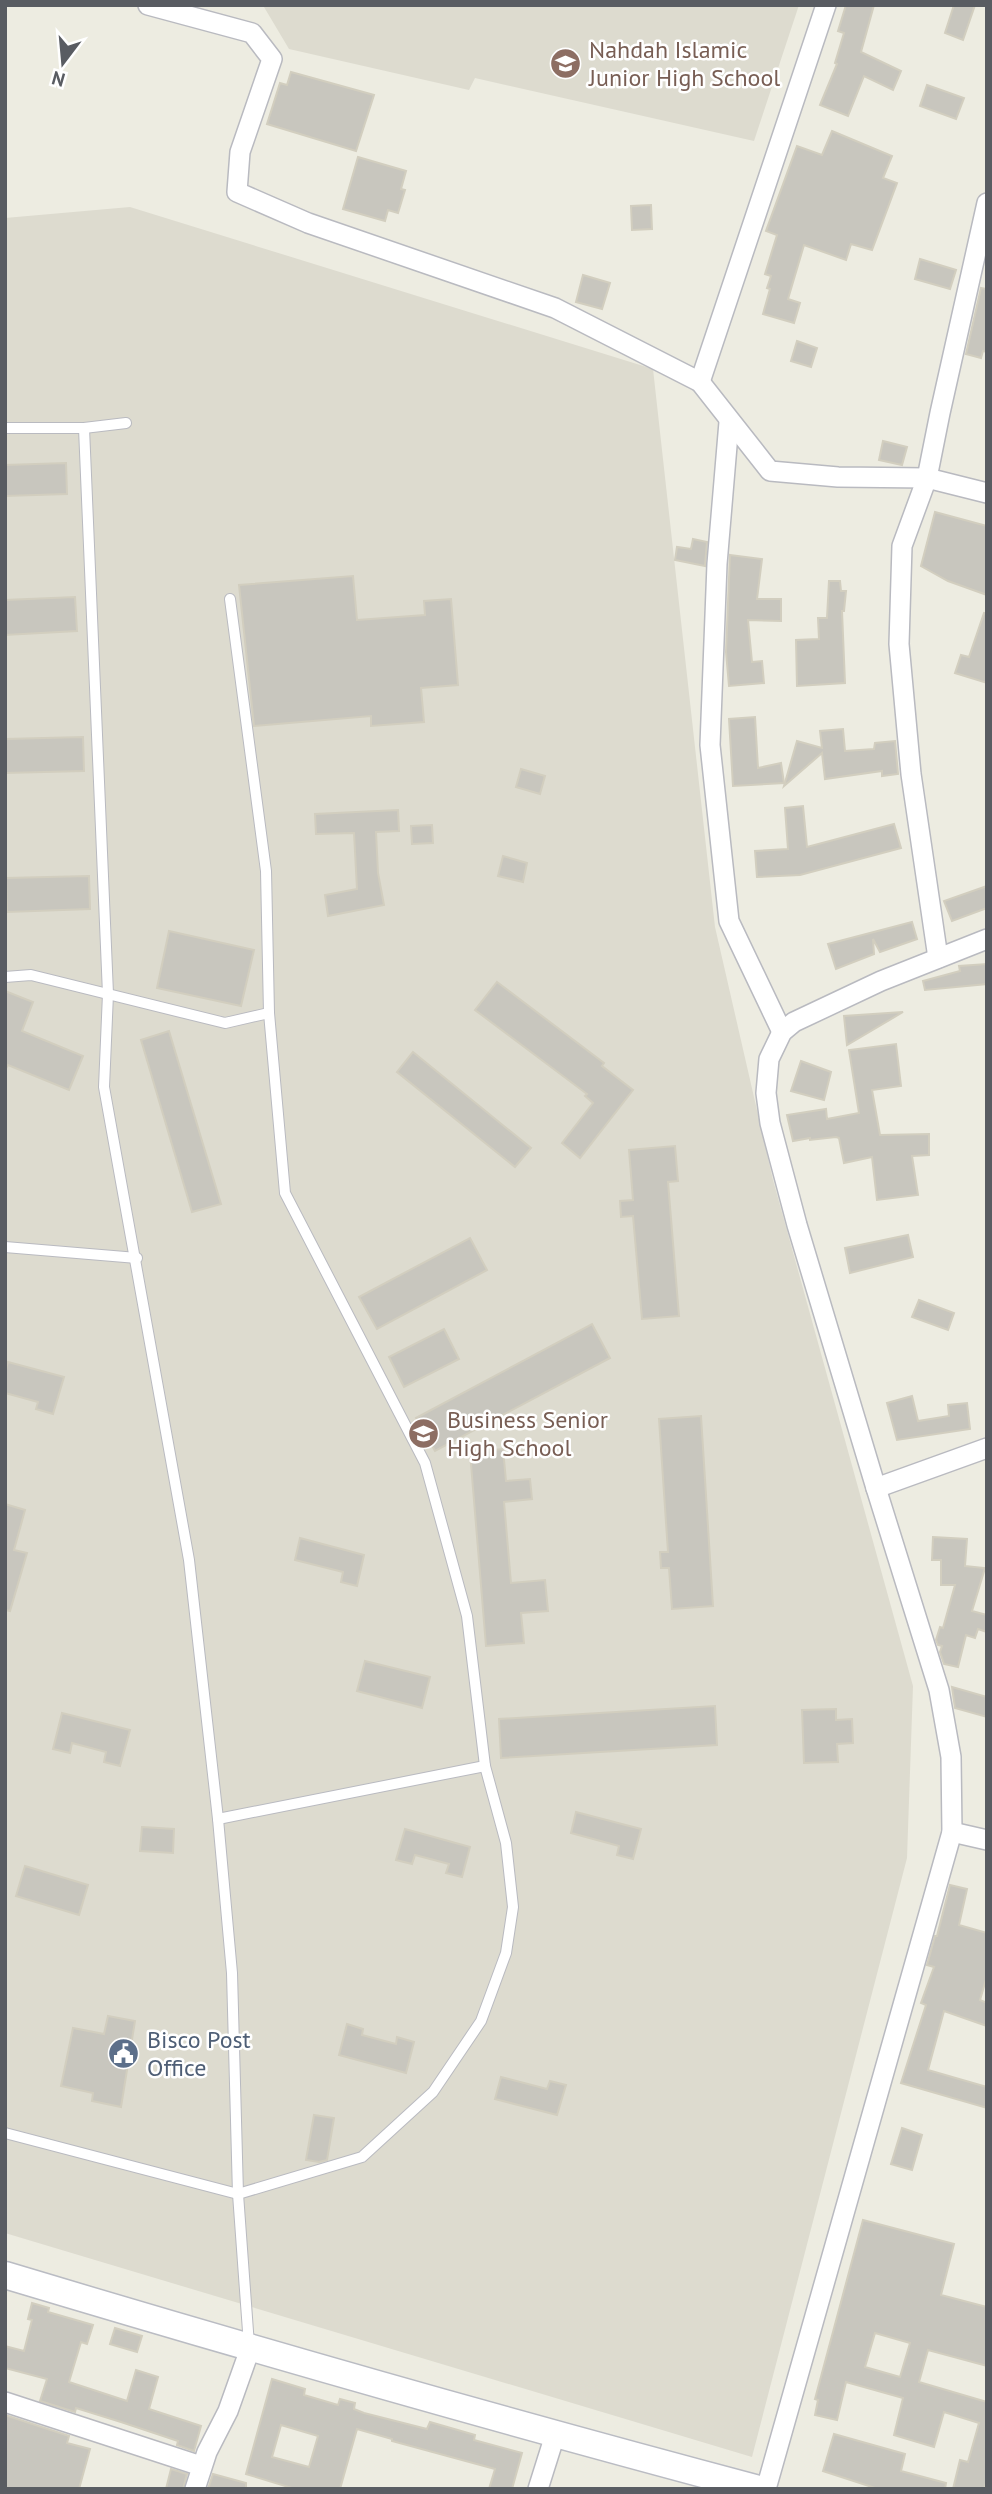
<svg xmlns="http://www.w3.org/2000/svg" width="992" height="2494" font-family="'PT Sans',sans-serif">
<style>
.education{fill:#dddbcf}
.building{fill:#c8c6be;stroke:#d2cebf;stroke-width:2;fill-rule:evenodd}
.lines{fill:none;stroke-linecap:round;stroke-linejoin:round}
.service-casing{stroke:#b9bac0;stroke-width:12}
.minor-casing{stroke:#b9bac0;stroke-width:22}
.secondary-casing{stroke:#babcc3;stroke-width:29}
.service{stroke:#fff;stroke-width:10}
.minor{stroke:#fff;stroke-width:19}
.secondary{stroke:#fff;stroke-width:26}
.labels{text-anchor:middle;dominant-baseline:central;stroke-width:5;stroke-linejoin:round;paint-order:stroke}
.education-label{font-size:24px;fill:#785e54;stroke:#fff;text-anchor:start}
.service-label{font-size:24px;fill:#4e5e75;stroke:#fff;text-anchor:start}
</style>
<rect width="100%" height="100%" fill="#edece1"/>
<g class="education">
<path d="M211,5H799L754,141L475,78L469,90L289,49L264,7Z"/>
<path d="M130,207L653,369L715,927L773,1180L913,1686L907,1858L752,2457L5,2233V218Z"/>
</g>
<g class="building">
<path d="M846,5H874L861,52L901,71L893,90L864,76L848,116L820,105L837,64L835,63L844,33L838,31Z"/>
<path d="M954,5H975L963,40L945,33Z"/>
<path d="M291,72L374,95L356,151L267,124L280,83L287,85Z"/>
<path d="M927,85L964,98L956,119L920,106Z"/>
<path d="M832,131L892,156L883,178L897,183L872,250L851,244L846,260L804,245L788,299L800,303L794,323L763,314L770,289L767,288L771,276L765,274L777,235L766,231L797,146L822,155Z"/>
<path d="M358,157L406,171L401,189L405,190L398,213L388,210L385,221L343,209Z"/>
<path d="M651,205L652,229L632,230L631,206Z"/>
<path d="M920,259L956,270L950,289L915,279Z"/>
<path d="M583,275L610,283L602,309L576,302Z"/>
<path d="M981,288L987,289V352L983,351L981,358L966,354Z"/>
<path d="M797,341L817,348L811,367L791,361Z"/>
<path d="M883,441L907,447L902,465L879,460Z"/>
<path d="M66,463L67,494L5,496V465Z"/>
<path d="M935,512L987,526V595L948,581L921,566Z"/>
<path d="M693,539L707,542L705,566L675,560L677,547L691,549Z"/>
<path d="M730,555L762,559L757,599H781V621L748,620L752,662L762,661L764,683L729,686L726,652Z"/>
<path d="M353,576L357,620L425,615L424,601L451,599L458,685L421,688L424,722L371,726V716L254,726L239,585Z"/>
<path d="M829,581H840L841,591H846L844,611H842L845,683L797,686L796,640L819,639L818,618H827Z"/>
<path d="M75,597L77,631L5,635V600Z"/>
<path d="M984,613L987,614V683L955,673L961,655L969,657Z"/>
<path d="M755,717L758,768L781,763L784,783L733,786L729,719Z"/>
<path d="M843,729L845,751L874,749L875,743L895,741L898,774L882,776V771L825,779L822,753L784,786L797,741L822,748L820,731Z"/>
<path d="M83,737L84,771L5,773V739Z"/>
<path d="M521,769L545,776L540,794L516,787Z"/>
<path d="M803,806L807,847L894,824L901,848L800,875L757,877L755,851L788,849L785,808Z"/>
<path d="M398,810L399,831L376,832L378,873L384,905L328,916L325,895L357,889L354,833L316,834L315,814Z"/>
<path d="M432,825L433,843L412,844L411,826Z"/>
<path d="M503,856L527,863L523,882L498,876Z"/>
<path d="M89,876L90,909L7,912L6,878Z"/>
<path d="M987,886V908L952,921L944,901Z"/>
<path d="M912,922L917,939L880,952L873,939L874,954L836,969L828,944Z"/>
<path d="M169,931L254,950L241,1006L157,988Z"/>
<path d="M987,964V984L925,990L923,981L960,971L959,966Z"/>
<path d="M497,982L604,1063L602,1066L633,1090L580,1158L562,1143L593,1103L585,1096L587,1094L475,1010Z"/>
<path d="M5,991L33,1002L22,1031L83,1056L69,1090L8,1065L5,1070Z"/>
<path d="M903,1012L847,1045L844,1016Z"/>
<path d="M169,1031L221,1204L192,1212L141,1040Z"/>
<path d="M896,1044L901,1086L872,1090L880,1135L929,1134V1155L912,1156L918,1195L877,1200L872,1157L844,1163L839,1138L836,1137L810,1140V1138L793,1141L787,1115L826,1109L827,1119L859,1113L849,1050Z"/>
<path d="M413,1052L531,1148L515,1167L397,1072Z"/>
<path d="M801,1061L831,1072L824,1100L791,1091Z"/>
<path d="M675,1146L678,1181L668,1182L679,1316L642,1319L633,1216L621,1217L620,1201L633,1200L629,1150Z"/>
<path d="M908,1235L913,1257L850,1273L845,1248Z"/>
<path d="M470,1238L487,1270L377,1329L359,1297Z"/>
<path d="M919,1300L954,1313L948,1330L912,1317Z"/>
<path d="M592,1324L610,1358L435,1451L416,1418Z"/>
<path d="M444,1329L459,1359L404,1387L389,1357Z"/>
<path d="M8,1362L64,1377L53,1414L36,1409L38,1402L5,1393V1373Z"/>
<path d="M912,1396L918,1421L949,1416L948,1405L967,1403L970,1429L897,1440L887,1403Z"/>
<path d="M701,1416L713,1606L672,1609L669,1568H661L660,1552H668L659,1419Z"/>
<path d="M503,1449L506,1481L530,1479L532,1499L504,1502L511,1583L545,1580L548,1611L521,1613L524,1643L486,1646L470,1452Z"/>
<path d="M5,1504L25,1510L14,1550L27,1553L10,1611L5,1610Z"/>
<path d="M933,1537L967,1539L965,1566L985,1568L972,1611L987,1615V1632L978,1629L975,1638L966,1635L958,1667L944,1664L940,1652L942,1646L938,1645L936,1640L940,1627L943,1628L955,1585H941V1560H932Z"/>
<path d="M300,1538L364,1555L357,1586L341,1582L343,1572L295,1560Z"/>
<path d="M365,1661L430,1677L422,1708L357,1691Z"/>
<path d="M952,1687L987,1697V1717L955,1708Z"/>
<path d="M715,1706L717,1745L501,1758L499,1719Z"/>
<path d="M836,1709V1720L852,1719L853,1743L837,1744L838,1762L804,1763L802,1710Z"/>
<path d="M62,1713L130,1730L120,1766L104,1762L106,1752L72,1743L70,1753L53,1749Z"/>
<path d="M576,1812L641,1829L633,1859L617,1855L619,1846L571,1833Z"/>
<path d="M142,1827L174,1829L173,1853L140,1851Z"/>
<path d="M405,1829L470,1847L462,1877L446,1873L449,1864L415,1855L412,1864L396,1860Z"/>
<path d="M25,1866L88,1885L79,1915L16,1896Z"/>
<path d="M950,1885L967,1889L959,1925L987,1933V1976L980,2000L987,2003V2026L944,2011L928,2070L987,2087V2108L901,2083L926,2005L921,2003L934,1967L927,1965L935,1936H937Z"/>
<path d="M108,2016L135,2021L121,2107L92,2101L93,2093L61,2086L73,2028L104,2034Z"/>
<path d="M347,2024L363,2029L362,2035L396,2044L397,2037L414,2042L406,2073L339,2055Z"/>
<path d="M501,2077L547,2089L550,2081L566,2085L557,2115L495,2099Z"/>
<path d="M314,2115L334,2118L327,2160L319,2162L306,2160Z"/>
<path d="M902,2128L922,2135L912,2170L891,2164Z"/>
<path d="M863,2220L954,2244L941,2295L987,2307V2366L928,2350L919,2382L987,2402V2480L984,2489H953L960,2460L968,2462L979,2423L944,2412L934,2447L894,2435L903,2398L846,2382L837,2420L815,2415L818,2400L815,2399ZM875,2333L910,2343L900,2377L865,2367Z"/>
<path d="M32,2303L49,2308L48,2312L93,2325L87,2344L81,2342L69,2382L127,2401L136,2370L158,2377L149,2409L201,2426L194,2451L177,2445L178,2441L121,2422L76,2408L75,2412L40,2401L47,2379L5,2368V2346L24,2351L32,2320L28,2319Z"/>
<path d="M115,2328L142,2336L137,2352L110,2344Z"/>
<path d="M272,2379L305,2389L304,2395L338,2405L340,2399L355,2403L354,2409L364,2413L427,2429L430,2422L475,2435L474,2440L522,2453L512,2489H489L495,2469L392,2441V2439L357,2429L340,2489H295L246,2474ZM281,2425L318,2436L309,2467L272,2457Z"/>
<path d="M5,2415L69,2436L67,2443L90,2449L79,2489H5Z"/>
<path d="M834,2434L905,2454L901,2471L946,2483L945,2489H878L823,2471Z"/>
<path d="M171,2469L187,2474L183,2489H166Z"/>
<path d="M213,2474L246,2483V2489H208Z"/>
</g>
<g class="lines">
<defs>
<g id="service">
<path d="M5,428H84L126,423"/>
<path d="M84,428L108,994L104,1087L189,1560L218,1819L232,1973L238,2194L249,2345"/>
<path d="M5,977L31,975L225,1023L269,1013"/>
<path d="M5,1247L137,1258"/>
<path d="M218,1819L485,1766"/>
<path d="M5,2133L238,2194L362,2157L433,2092L481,2021L506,1953L513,1907L506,1843L485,1766L467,1616L425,1463L285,1193L269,1013L266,871L230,599"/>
</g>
<g id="minor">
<path d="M148,5L252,33L272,59L240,152L237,192L308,223L555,308L700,382L770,471L838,477L927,478L987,493"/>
<path d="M700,382L826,5"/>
<path d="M729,422L717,564L710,745L729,921L782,1032"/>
<path d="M938,958L911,774L899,644L902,546L927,478L940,413L987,203"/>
<path d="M876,1488L987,1448"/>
<path d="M952,1832L987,1840"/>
<path d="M5,2402L201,2466"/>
<path d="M195,2489L207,2452L228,2411L250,2349"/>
<path d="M538,2489L555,2435"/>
<path d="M766,2489L952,1832L951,1757L939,1690L876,1488L797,1225L770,1123L766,1093L769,1059L782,1032L794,1022L881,981L987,939"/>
</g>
<path id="secondary" d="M5,2275C255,2350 506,2422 759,2489"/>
</defs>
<use href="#service" class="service-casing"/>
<use href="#minor" class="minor-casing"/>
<use href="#secondary" class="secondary-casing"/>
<use href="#service" class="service"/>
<use href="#minor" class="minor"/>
<use href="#secondary" class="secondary"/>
</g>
<defs>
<symbol id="school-disc" viewBox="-11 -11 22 22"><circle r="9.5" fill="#8d6e63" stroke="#fff"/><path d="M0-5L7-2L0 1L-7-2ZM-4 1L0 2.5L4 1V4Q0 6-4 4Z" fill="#fff"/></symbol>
<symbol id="civic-disc" viewBox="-11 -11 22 22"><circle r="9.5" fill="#5c6f8a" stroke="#fff"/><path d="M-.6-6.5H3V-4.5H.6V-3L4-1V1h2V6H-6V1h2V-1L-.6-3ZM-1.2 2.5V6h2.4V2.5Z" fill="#fff"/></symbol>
</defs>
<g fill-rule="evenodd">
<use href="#school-disc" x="548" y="46" width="35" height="35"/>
<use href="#school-disc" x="406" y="1416" width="35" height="35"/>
<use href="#civic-disc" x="106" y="2036" width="35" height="35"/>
</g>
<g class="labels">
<g class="education-label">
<text x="589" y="49">Nahdah Islamic<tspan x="589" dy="28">Junior High School</tspan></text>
<text x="447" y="1419">Business Senior<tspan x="447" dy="28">High School</tspan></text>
</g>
<g class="service-label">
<text x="147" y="2039">Bisco Post<tspan x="147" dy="28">Office</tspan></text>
</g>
</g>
<rect width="992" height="2494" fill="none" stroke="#595c62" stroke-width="14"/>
<g transform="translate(63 63) rotate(196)" stroke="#ffffff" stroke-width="5" paint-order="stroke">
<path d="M0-5L12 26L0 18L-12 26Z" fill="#595c62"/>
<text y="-10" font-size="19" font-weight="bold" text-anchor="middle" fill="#595c62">N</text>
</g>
</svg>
